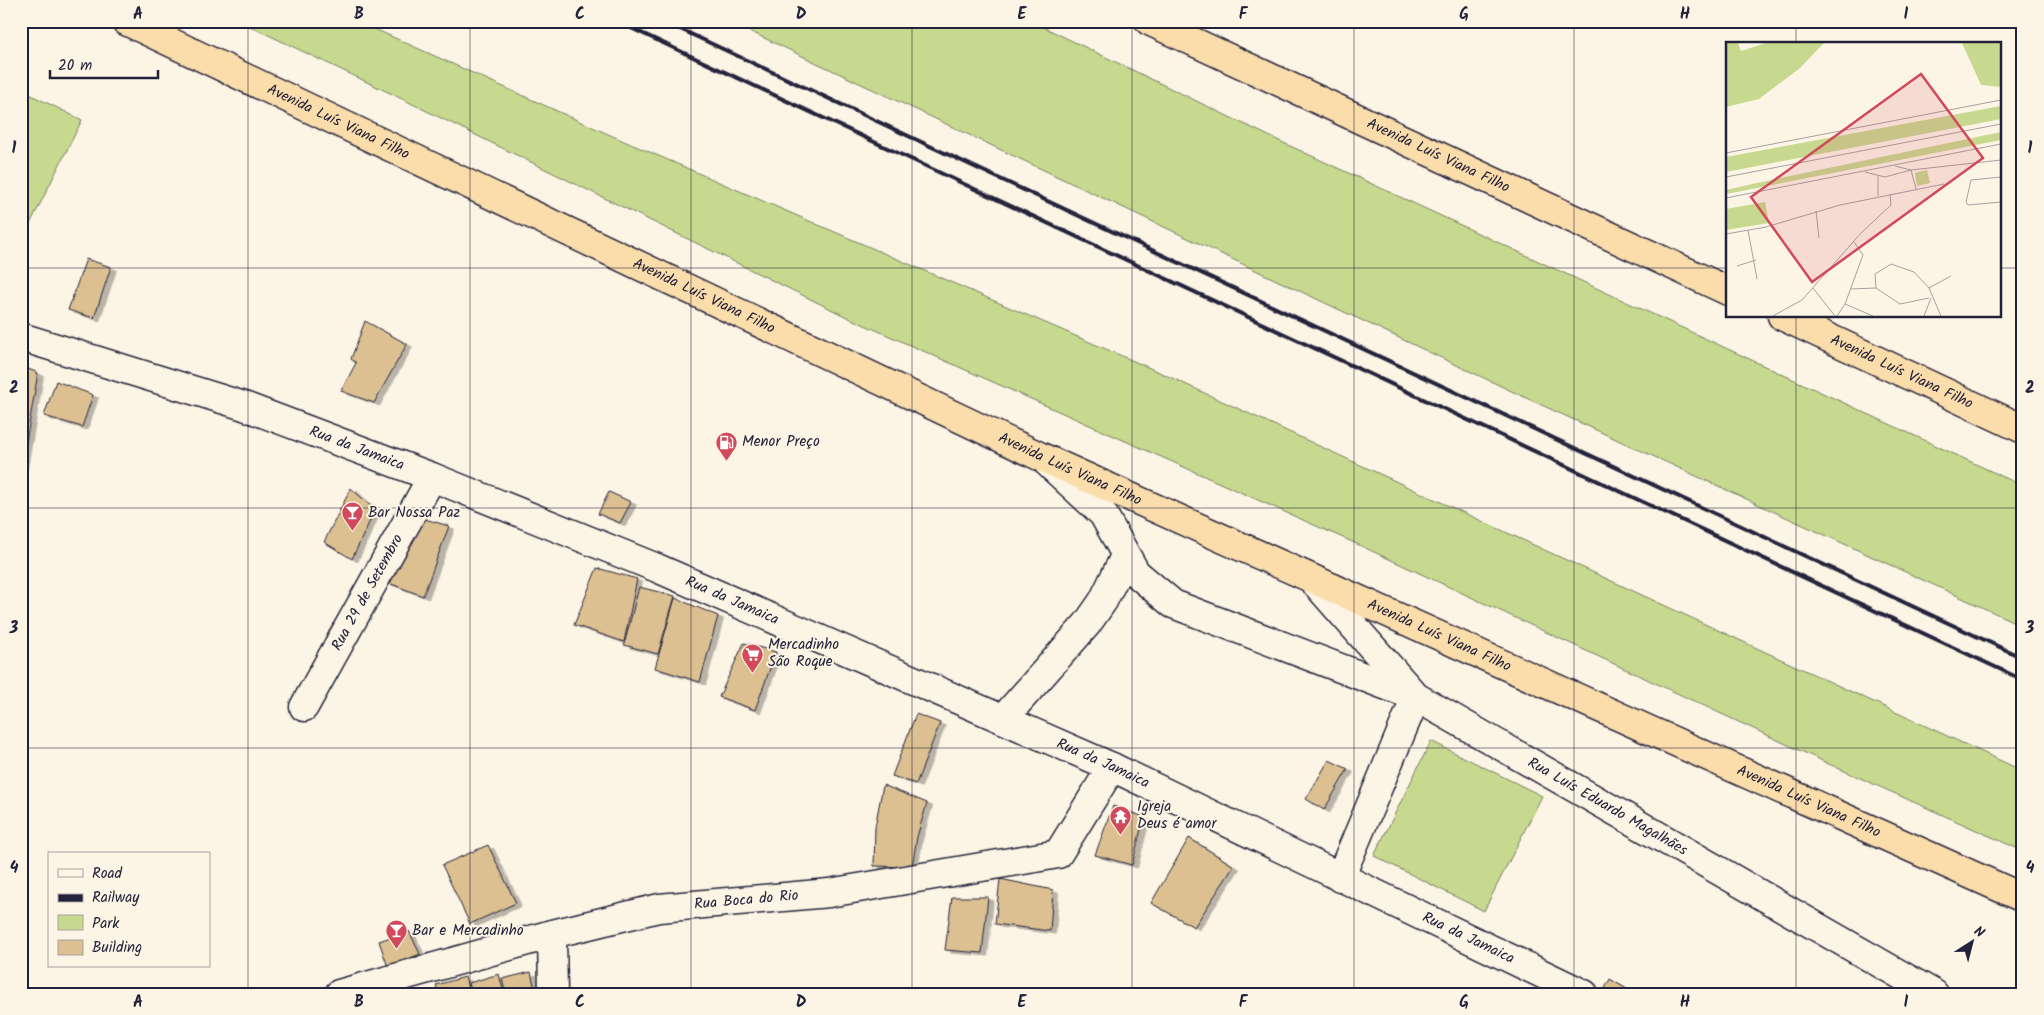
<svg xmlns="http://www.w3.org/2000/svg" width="2044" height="1015" font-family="Kalam,sans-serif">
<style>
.green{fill:#c7d98e;stroke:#747e64}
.building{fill:#ddc091;stroke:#22223b;filter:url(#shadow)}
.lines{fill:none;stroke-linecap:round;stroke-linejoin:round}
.street-casing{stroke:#22223b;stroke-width:31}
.secondary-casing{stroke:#22223b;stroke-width:31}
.highway-casing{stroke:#22223b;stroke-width:31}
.street{stroke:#fcf5e5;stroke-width:28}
.secondary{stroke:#fcf5e5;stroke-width:28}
.highway{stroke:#fbdcab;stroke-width:28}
.rail{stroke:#22223b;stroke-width:4}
.grid{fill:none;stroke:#22223b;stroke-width:1;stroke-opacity:0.55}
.labels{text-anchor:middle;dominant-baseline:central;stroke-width:4;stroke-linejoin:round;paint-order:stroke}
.street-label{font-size:15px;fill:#22223b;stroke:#fcf5e5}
.poi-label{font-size:15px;fill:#22223b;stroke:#fcf5e5;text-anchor:start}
.inset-road{fill:none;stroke:#a5a1a1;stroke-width:1}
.view{fill:#d1495b;fill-opacity:0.15;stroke:#d1495b;stroke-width:2.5}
.inset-edge{fill:none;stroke:#22223b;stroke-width:2.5}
.neatline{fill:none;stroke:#22223b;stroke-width:2}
.grid-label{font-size:16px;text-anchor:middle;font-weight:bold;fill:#22223b}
</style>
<defs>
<filter id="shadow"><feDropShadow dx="5.5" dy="3" stdDeviation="0" flood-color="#0004"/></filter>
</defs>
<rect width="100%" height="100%" fill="#fcf5e5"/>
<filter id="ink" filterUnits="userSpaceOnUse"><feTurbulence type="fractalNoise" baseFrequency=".02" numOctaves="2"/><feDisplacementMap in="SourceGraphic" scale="10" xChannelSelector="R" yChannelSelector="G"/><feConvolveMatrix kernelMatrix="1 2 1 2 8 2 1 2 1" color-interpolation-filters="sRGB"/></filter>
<g filter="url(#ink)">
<g class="green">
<path d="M239,21H357L617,138L1159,372L2023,771V851L1831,765L1359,545L849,318L392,94Z"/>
<path d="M728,21H1031L1273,138L2023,486V626L1522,396Z"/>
<path d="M21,90L82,120L21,242Z"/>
<path d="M1431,741L1542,796L1484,911L1374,856Z"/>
</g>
<g class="building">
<path d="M86,259L111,267L94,318L68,310Z"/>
<path d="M365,321L407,344L374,403L341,391L356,363L351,359Z"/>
<path d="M21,366L38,373L21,471Z"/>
<path d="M56,381L93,395L82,427L44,416Z"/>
<path d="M351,488L375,510L352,559L324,542Z"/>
<path d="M609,492L631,502L620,523L598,514Z"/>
<path d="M418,517L449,526L423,596L386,582Z"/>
<path d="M597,568L637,579L624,642L574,625Z"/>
<path d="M639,587L675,596L658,654L624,645Z"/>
<path d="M675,598L718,616L700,682L655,668Z"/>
<path d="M744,643L776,652L755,710L719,697Z"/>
<path d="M916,714L940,723L916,784L892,776Z"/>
<path d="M1329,760L1348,769L1324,810L1306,799Z"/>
<path d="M883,785L927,803L917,837L912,867L874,866L875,827Z"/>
<path d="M1113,806L1144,817L1132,865L1095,855Z"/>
<path d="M1189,838L1234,866L1194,927L1151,903Z"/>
<path d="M488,845L516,903L470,924L442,865Z"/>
<path d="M1000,879L1053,890L1050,931L995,924Z"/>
<path d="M952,897H988L982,953L945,950Z"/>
<path d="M409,931L420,954L388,967L379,941Z"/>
<path d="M531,972L536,994H506L502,979Z"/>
<path d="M499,974L504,994H472L469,983Z"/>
<path d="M465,977L470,994H439L436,985Z"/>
<path d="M1610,979L1635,994H1602Z"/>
</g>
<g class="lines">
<defs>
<g id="street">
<path id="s1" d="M21,337L244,406L432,477L657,568L1112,767L1584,994"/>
<path d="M1047,462L1103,514L1136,573L1173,604L1416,697L1340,878"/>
<path id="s2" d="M304,707L432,477"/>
<path d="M1003,719L1087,624L1103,601L1125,556"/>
<path d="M552,934L553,994"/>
<path id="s3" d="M339,994L552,934L659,908L829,893L1058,854L1112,767"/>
</g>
<g id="secondary">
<path id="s4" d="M1312,579L1416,697L1934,994"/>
</g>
<g id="highway">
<path id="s5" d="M126,21L1039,456L2023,898"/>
<path id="s6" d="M1149,21L1728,291"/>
<path id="s7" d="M1782,316L2023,429"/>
</g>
</defs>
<use href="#street" class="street-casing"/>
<use href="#secondary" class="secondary-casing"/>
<use href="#highway" class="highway-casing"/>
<use href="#street" class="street"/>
<use href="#secondary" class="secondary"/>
<use href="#highway" class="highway"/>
<g class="rail">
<path d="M616,21L2023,680"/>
<path d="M663,21L2023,658"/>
</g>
</g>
</g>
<path class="grid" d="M248,21V994M470,21V994M691,21V994M912,21V994M1132,21V994M1354,21V994M1574,21V994M1796,21V44M21,268H1728M2000,268H2023M1796,316V994M21,508H2023M21,748H2023"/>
<defs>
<symbol id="fuel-pin" viewBox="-11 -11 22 30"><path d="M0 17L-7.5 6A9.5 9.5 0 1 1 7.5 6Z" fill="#d1495b" stroke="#fcf5e5"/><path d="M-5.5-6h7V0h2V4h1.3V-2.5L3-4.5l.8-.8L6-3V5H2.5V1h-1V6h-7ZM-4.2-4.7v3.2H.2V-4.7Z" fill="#fff"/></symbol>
<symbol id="bar-pin" viewBox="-11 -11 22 30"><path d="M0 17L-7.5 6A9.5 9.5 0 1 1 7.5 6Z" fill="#d1495b" stroke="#fcf5e5"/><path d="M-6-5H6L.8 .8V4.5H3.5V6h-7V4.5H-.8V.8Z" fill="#fff"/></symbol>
<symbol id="supermarket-pin" viewBox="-11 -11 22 30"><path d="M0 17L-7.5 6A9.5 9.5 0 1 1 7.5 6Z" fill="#d1495b" stroke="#fcf5e5"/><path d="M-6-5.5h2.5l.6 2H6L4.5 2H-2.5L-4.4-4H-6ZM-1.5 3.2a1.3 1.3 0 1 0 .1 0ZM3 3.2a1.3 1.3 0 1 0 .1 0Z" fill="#fff"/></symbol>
<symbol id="temple-pin" viewBox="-11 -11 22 30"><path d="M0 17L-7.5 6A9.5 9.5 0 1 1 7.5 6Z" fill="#d1495b" stroke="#fcf5e5"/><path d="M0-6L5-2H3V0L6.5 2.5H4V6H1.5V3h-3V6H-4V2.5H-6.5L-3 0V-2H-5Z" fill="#fff"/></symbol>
</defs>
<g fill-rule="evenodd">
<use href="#fuel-pin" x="714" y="430" width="25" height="34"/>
<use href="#bar-pin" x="340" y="500" width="25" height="34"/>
<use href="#supermarket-pin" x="740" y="642" width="25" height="34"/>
<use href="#temple-pin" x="1108" y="804" width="25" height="34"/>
<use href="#bar-pin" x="384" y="918" width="25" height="34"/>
</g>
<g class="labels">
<g class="street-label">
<text stroke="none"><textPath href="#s5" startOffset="235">Avenida Luís Viana Filho</textPath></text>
<text stroke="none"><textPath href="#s6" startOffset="319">Avenida Luís Viana Filho</textPath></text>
<text stroke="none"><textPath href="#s5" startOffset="640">Avenida Luís Viana Filho</textPath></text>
<text stroke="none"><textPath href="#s7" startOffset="132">Avenida Luís Viana Filho</textPath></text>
<text stroke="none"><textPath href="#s1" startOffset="354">Rua da Jamaica</textPath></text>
<text stroke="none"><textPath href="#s5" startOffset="1045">Avenida Luís Viana Filho</textPath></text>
<text stroke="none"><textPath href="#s2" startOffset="131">Rua 29 de Setembro</textPath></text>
<text stroke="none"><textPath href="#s1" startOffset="759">Rua da Jamaica</textPath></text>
<text stroke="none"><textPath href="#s5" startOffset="1450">Avenida Luís Viana Filho</textPath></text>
<text stroke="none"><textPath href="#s1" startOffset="1164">Rua da Jamaica</textPath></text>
<text stroke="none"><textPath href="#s5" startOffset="1855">Avenida Luís Viana Filho</textPath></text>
<text stroke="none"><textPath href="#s4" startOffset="378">Rua Luís Eduardo Magalhães</textPath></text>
<text stroke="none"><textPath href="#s3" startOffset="419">Rua Boca do Rio</textPath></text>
<text stroke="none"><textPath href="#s1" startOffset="1569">Rua da Jamaica</textPath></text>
</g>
<g class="poi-label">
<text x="742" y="442">Menor Preço</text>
<text x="368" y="513">Bar Nossa Paz</text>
<text x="768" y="645">Mercadinho<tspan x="768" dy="17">São Roque</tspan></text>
<text x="1137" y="807">Igreja<tspan x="1137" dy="17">Deus é amor</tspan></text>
<text x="412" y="931">Bar e Mercadinho</text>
</g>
</g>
<g transform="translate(1726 42)">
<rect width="275" height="275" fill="#fcf5e5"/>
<path d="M0,1H12L15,9L40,1H98L74,26L33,57L0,65ZM236,1H275V45L255,43ZM275,64V77L0,130V115ZM275,90V98L0,152V148L26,142ZM201,128L204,141L191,144L189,131ZM39,160L43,181L0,188V167Z" fill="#c7d98e"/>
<path class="inset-road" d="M0,111L275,58M169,124L185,128L275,118M139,130L159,135L185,128L190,147M0,135L275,82M275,135L245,138L240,160L242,163L275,160M152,154V134M0,156L275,102M90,169L93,196M22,188L31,237M0,192L40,185L114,163L218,142M11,224L30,218M87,246L109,274M203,246L225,234M124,247L150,246M203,256L174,262L150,246L149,232L165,222L188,230L203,246L215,274M119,262L147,274M47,274L76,258L135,191L165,163L164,152M111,274L119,262L137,213L128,200M198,274L205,256"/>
<path class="view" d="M195,32L257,116L86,240L25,155Z"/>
<rect width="275" height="275" class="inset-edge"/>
</g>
<rect width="2044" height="1015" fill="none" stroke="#fcf5e5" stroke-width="55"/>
<rect x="48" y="852" width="162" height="115" fill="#fcf5e5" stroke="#a5a1a1"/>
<rect x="58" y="869" width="25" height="8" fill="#fcf5e5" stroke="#a5a1a1"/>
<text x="92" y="878" font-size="15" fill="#22223b">Road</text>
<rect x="58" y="894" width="25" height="8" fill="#22223b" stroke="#a5a1a1"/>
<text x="92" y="902" font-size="15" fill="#22223b">Railway</text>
<rect x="58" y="915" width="25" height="15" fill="#c7d98e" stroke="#a5a1a1"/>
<text x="92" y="928" font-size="15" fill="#22223b">Park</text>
<rect x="58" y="940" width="25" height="15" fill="#ddc091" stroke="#a5a1a1"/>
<text x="92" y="952" font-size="15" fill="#22223b">Building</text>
<g transform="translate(1972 942) rotate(36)" stroke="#fcf5e5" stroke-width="4" paint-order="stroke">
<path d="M0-4L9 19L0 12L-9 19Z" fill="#22223b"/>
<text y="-8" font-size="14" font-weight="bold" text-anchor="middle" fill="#22223b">N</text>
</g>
<path d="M50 70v8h108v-8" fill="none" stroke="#22223b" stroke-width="2.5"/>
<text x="58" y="70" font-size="15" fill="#22223b" stroke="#fcf5e5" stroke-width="4" paint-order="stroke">20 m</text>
<rect x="28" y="28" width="1988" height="960" class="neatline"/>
<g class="grid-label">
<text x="138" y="19">A</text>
<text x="359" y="19">B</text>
<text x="580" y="19">C</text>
<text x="801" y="19">D</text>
<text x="1022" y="19">E</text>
<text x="1243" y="19">F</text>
<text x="1464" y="19">G</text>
<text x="1685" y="19">H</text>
<text x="1906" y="19">I</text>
<text x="14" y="153">1</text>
<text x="2030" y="153">1</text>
<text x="14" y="393">2</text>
<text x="2030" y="393">2</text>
<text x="14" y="633">3</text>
<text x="2030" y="633">3</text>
<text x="14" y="873">4</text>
<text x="2030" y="873">4</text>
<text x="138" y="1007">A</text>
<text x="359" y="1007">B</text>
<text x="580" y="1007">C</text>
<text x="801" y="1007">D</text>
<text x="1022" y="1007">E</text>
<text x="1243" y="1007">F</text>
<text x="1464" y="1007">G</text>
<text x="1685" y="1007">H</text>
<text x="1906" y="1007">I</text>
</g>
</svg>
